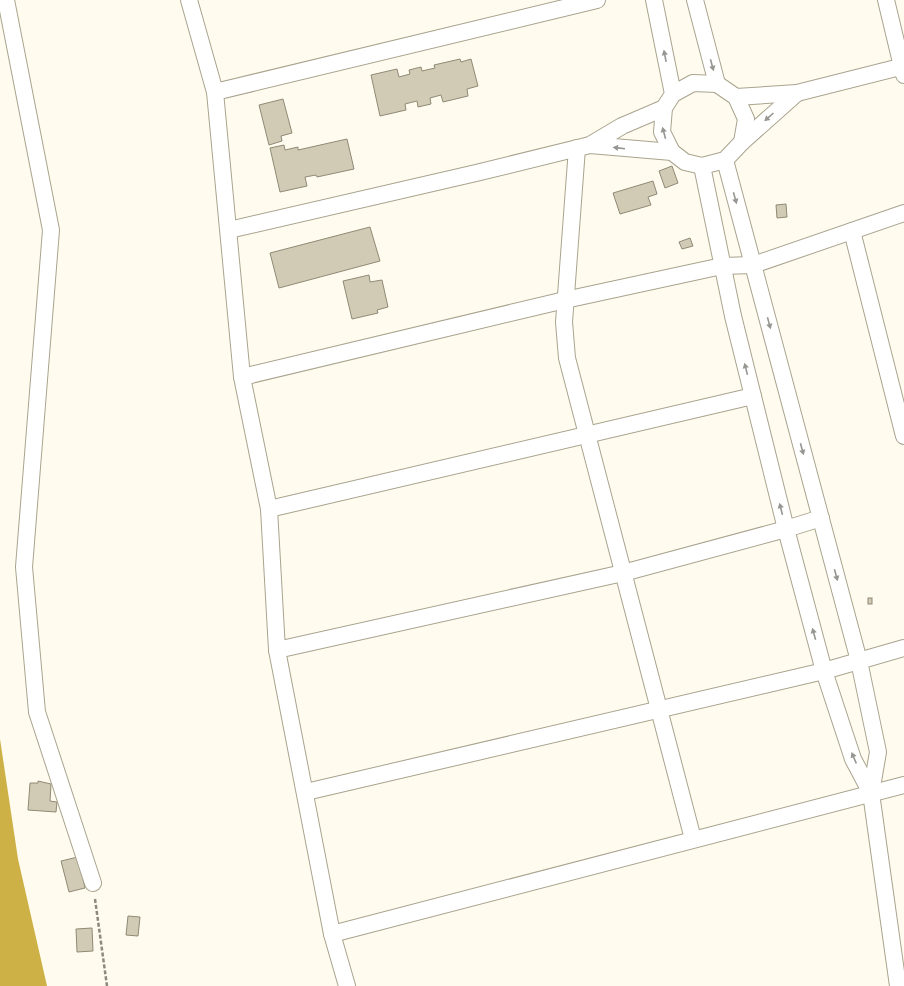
<svg xmlns="http://www.w3.org/2000/svg" width="904" height="986" font-family="'DM Sans',sans-serif">
<style>
.water{fill:#cdb146}
.building{fill:#d1cbb5;stroke:#8f8a76}
.lines{fill:none;stroke-linecap:round;stroke-linejoin:round}
.street-casing{stroke:#a9a48f;stroke-width:18}
.path{stroke:#8c897e;stroke-width:2.5;stroke-dasharray:4 2;stroke-linecap:butt}
.street{stroke:#fff;stroke-width:16}
.oneway{fill:#979693}
</style>
<rect width="100%" height="100%" fill="#fffbee"/>
<path class="water" d="M0,739L18,859L47,986H0Z"/>
<g class="building">
<path d="M460,59L461,62L471,59L478,86L467,89L468,96L443,102L441,95L430,98L431,104L418,107L417,101L405,104L406,110L380,116L371,75L397,69L399,77L410,74L409,70L421,67L422,71L435,68L434,65Z"/>
<path d="M283,99L292,133L281,136L282,141L269,145L259,105Z"/>
<path d="M347,139L354,169L317,177L316,175L305,177L307,186L280,192L270,148L284,145L285,150L298,147V150Z"/>
<path d="M672,166L678,183L665,188L659,171Z"/>
<path d="M653,181L657,194L648,197L651,205L620,214L613,193Z"/>
<path d="M786,204L787,217L777,218L776,205Z"/>
<path d="M370,227L380,261L279,288L270,253Z"/>
<path d="M690,238L693,246L682,249L679,242Z"/>
<path d="M369,275L370,282L382,280L388,307L377,310L378,313L352,319L343,281Z"/>
<rect x="868" y="598" width="4" height="6"/>
<path d="M38,781L51,784L50,801L57,802L56,812L28,810L30,783H38Z"/>
<path d="M78,857L85,888L69,892L61,861Z"/>
<path d="M128,916L140,917L138,936L126,935Z"/>
<path d="M92,928L93,951L77,952L76,929Z"/>
</g>
<g class="lines">
<defs>
<g id="street">
<path d="M6,0L51,230L24,567L37,712L93,883"/>
<path d="M189,0L215,92"/>
<path d="M654,0L673,94L664,108L662,132L672,152L685,162L702,166L725,160L742,142L746,119L736,97L717,84L693,83L673,94"/>
<path d="M695,0L717,84"/>
<path d="M886,0L904,75"/>
<path d="M736,97L797,93L904,66"/>
<path d="M742,142L797,93"/>
<path d="M590,145L672,152"/>
<path d="M577,148L564,322L567,358L693,839"/>
<path d="M725,160L859,661L878,752L871,793L898,986"/>
<path d="M702,166L733,316L786,529L824,671L853,759L871,793"/>
<path d="M229,230L476,173L590,145L622,126L664,108"/>
<path d="M852,231L904,436"/>
<path d="M242,377L565,300L722,266L753,265L904,213"/>
<path d="M269,509L753,396"/>
<path d="M277,650L623,573L786,529L821,518"/>
<path d="M306,792L824,671L904,648"/>
<path d="M332,934L904,785"/>
<path d="M347,986L332,934L277,650L269,509L242,377L215,92L597,0"/>
</g>
</defs>
<use href="#street" class="street-casing"/>
<path class="path" d="M95,899L107,986"/>
<use href="#street" class="street"/>
</g>
<defs><path id="oneway-solid" d="M-6-.8H1V-3.2L6.5 0L1 3.2V.8H-6Z"/></defs>
<g class="oneway">
<use href="#oneway-solid" transform="translate(665 56) rotate(-101)"/>
<use href="#oneway-solid" transform="translate(712 65) rotate(75)"/>
<use href="#oneway-solid" transform="translate(769 117) rotate(138)"/>
<use href="#oneway-solid" transform="translate(664 133) rotate(-105)"/>
<use href="#oneway-solid" transform="translate(619 148) rotate(-173)"/>
<use href="#oneway-solid" transform="translate(735 198) rotate(75)"/>
<use href="#oneway-solid" transform="translate(769 323) rotate(75)"/>
<use href="#oneway-solid" transform="translate(746 369) rotate(-104)"/>
<use href="#oneway-solid" transform="translate(802 449) rotate(75)"/>
<use href="#oneway-solid" transform="translate(781 509) rotate(-104)"/>
<use href="#oneway-solid" transform="translate(836 575) rotate(75)"/>
<use href="#oneway-solid" transform="translate(814 634) rotate(-105)"/>
<use href="#oneway-solid" transform="translate(854 758) rotate(-113)"/>
</g>
</svg>
